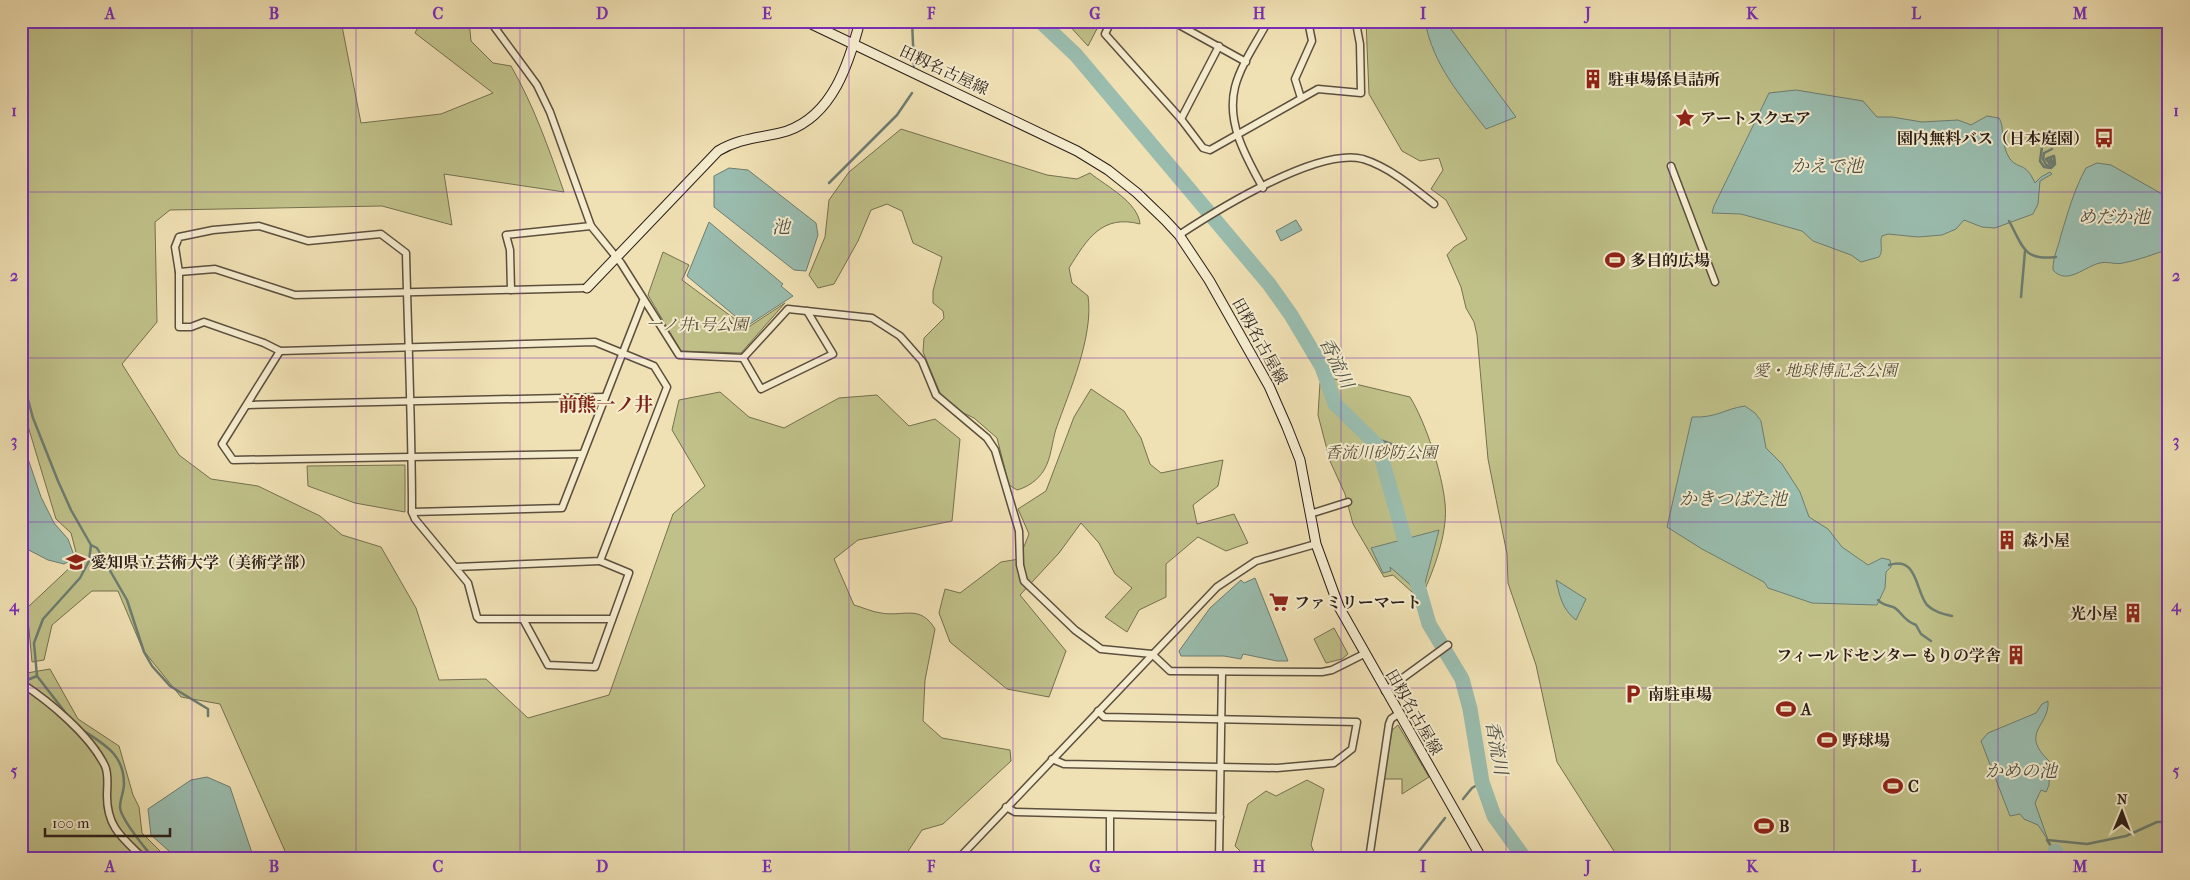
<svg xmlns="http://www.w3.org/2000/svg" width="2190" height="880" font-family="'IM FELL French Canon','Noto Serif JP',serif">
<style>
.green{fill:#c0c189;stroke:#757050}
.water{fill:#9abdaf;stroke:#6d7d72}
.lines{fill:none;stroke-linecap:round;stroke-linejoin:round}
.stream{stroke:#6d7d72;stroke-width:2.5}
.river{stroke:#9abdaf;stroke-width:15}
.street-casing{stroke:#5c4f3e;stroke-width:9}
.secondary-casing{stroke:#2a1e17;stroke-width:11}
.street{stroke:#f5ecce;stroke-width:6}
.secondary{stroke:#f5ecce;stroke-width:9}
.grid{fill:none;stroke:#7b2cbf;stroke-width:1;stroke-opacity:0.55}
.labels{text-anchor:middle;dominant-baseline:central;stroke-width:4;stroke-linejoin:round;paint-order:stroke}
.street-label{font-size:16px;fill:#2a1e17;stroke:#f5ecce}
.poi-label{font-size:16px;font-weight:bold;fill:#2a1e17;stroke:#f5ecce;text-anchor:start}
.park-label{font-size:16px;font-style:italic;fill:#574f39;stroke:#f5ecce}
.water-label{font-size:18px;font-style:italic;fill:#4c4e45;stroke:#f5ecce}
.quarter-label{font-size:19px;font-weight:bold;fill:#7a1f14;stroke:#f5ecce}
.neatline{fill:none;stroke:#7b2cbf;stroke-width:2}
.grid-label{font-size:16px;text-anchor:middle;font-weight:bold;fill:#7b2cbf}
</style>
<rect width="100%" height="100%" fill="#f0e1b4"/>
<filter id="stains"><feTurbulence type="fractalNoise" baseFrequency=".004" numOctaves="4"/><feColorMatrix values="0 0 0 0 .2 0 0 0 0 .09 0 0 0 0 .02 0 0 0 .5 -.17"/></filter>
<radialGradient id="worn" r=".72"><stop offset=".6" stop-color="#630" stop-opacity="0"/><stop offset="1" stop-color="#630" stop-opacity=".3"/></radialGradient>
<g class="green">
<path d="M21,21H341L361,123L441,114L493,93L415,33L421,21H469L471,41L493,63L511,66C534,106 549,149 564,192L444,174L452,225L382,206L170,210L155,222L157,322L122,364L179,455L211,479L258,486L320,516L342,535L381,547L416,608L439,680L486,679L528,718L609,695L673,514L705,486L672,430L679,400L720,392L749,417L784,428L839,398L877,395L909,426L935,419L960,439L952,521L858,540L834,559L854,605C862,607 872,612 881,613C904,617 920,604 935,629L925,680L923,721L942,738L1010,750L1011,761L943,824L922,830L903,859H285V851L220,704L181,697L143,650L118,591H92L52,625L44,660L32,662L27,608L78,560L71,533L56,519L21,403Z"/>
<path d="M1065,21H1101L1088,46Z"/>
<path d="M1366,21H2169V859H1619L1557,762L1536,665L1508,583L1507,554L1488,459L1477,335L1474,322L1466,308L1461,287L1447,255L1454,247L1467,239L1446,200L1431,189L1443,170L1439,158L1420,161L1402,151L1369,94Z"/>
<path d="M901,129L1047,175L1077,179L1090,173C1106,186 1138,202 1140,224C1102,214 1087,239 1069,268L1072,283L1088,296C1094,336 1069,392 1056,429C1052,442 1051,459 1044,470C1038,480 1028,487 1017,490L1009,485L997,438L974,418L955,409L943,400L923,352L924,338L944,318L943,311L933,303V291L942,257L913,243L902,211L887,204L871,210L858,241L834,284L818,288L809,275L825,237L829,200L849,172Z"/>
<path d="M663,252L689,265L682,280L747,328L785,303L741,353L681,351L648,295Z"/>
<path d="M1330,378L1410,397C1426,423 1442,473 1445,503C1448,530 1436,564 1425,589L1412,592L1393,575L1384,577L1353,524L1345,494L1330,461L1318,415L1320,383Z"/>
<path d="M1091,389L1124,411L1141,438L1150,464L1161,473L1223,460L1218,486L1193,505L1197,524L1234,514L1248,543L1226,551L1198,537L1166,564V597L1139,610L1127,632L1105,617L1132,588L1115,574L1099,543L1081,523L1059,553L1020,595L1066,651L1049,697L1007,689L950,642L939,613L945,589L960,593L1001,562L1019,559L1029,534L1018,509L1046,491L1074,417Z"/>
<path d="M405,465V512L355,503L308,486L307,466Z"/>
<path d="M1334,628L1348,654L1342,659L1326,663L1314,639Z"/>
<path d="M50,669L78,719L119,746L133,795L139,807L142,833L168,859H21V674Z"/>
<path d="M1398,725L1429,777L1402,794V779H1384L1392,730Z"/>
<path d="M1307,780L1324,789L1311,845L1317,859H1248L1235,846L1248,804L1266,791L1276,796Z"/>
</g>
<g class="water">
<path d="M1425,21H1445L1516,117L1486,129C1460,95 1433,65 1425,21Z"/>
<path d="M1796,90L1863,101L1877,117H1892L1922,122L1958,120L1971,125L1987,116L1999,118C2005,126 2000,145 2010,159C2019,170 2025,161 2035,183L2041,177L2050,172L2052,174L2040,181L2038,204L2033,214L1995,228L1982,227L1964,220L1956,229L1942,235L1918,237L1888,234L1882,236C1879,243 1884,250 1879,257L1861,262L1851,255L1813,241L1802,231L1741,214L1712,213L1714,206L1769,93Z"/>
<path d="M2097,163L2111,165L2169,198V249C2154,254 2139,260 2123,263C2115,265 2108,261 2100,263C2085,266 2067,286 2053,270C2053,255 2058,249 2061,235C2068,212 2074,190 2086,168Z"/>
<path d="M729,168L748,170L816,223L818,235L806,271L794,270L714,207V176Z"/>
<path d="M1296,220L1302,230L1281,241L1276,231Z"/>
<path d="M709,222L783,284L781,286L793,296L747,326L687,276Z"/>
<path d="M1745,406L1755,413L1761,421L1766,448L1782,464L1800,492L1809,517L1828,529L1842,547L1868,565L1882,558L1890,560L1891,567L1886,572L1885,588L1877,605L1812,603L1768,588L1764,582L1702,549L1667,527L1692,417C1717,418 1724,409 1745,406Z"/>
<path d="M21,438L41,497L54,523L68,539L75,558L64,564L48,560L21,546Z"/>
<path d="M1439,530L1424,587L1414,588L1390,567L1391,571L1383,573L1371,548Z"/>
<path d="M1255,578L1288,661H1277L1243,654L1241,659L1224,656H1181L1179,651L1210,608L1241,580L1244,583Z"/>
<path d="M1556,580L1586,599L1576,620C1562,609 1560,597 1556,580Z"/>
<path d="M2048,701C2050,727 2018,732 2050,762L2049,785L2046,792L2041,790L2035,803L2048,840L2038,825L2024,819L2020,814L2010,816L1981,741L1988,733L2036,713L2042,704Z"/>
<path d="M207,777L230,787L254,859H178L151,835L148,809L191,780Z"/>
</g>
<g class="lines">
<g class="stream">
<path d="M912,21L914,66"/>
<path d="M1665,22V21"/>
<path d="M2052,149L2044,153L2043,159L2046,165L2049,166L2054,163V159"/>
<path d="M2050,160L2051,159L2052,162L2049,163L2046,159L2054,156L2055,164L2051,168L2044,167L2040,161L2042,147L2048,144L2068,143"/>
<path d="M829,183L897,115L912,93"/>
<path d="M2009,221C2023,246 2023,261 2056,257"/>
<path d="M2021,297L2025,251"/>
<path d="M21,374L33,418L58,481L71,510L91,545L89,561L80,578L43,619L34,643L37,676L68,716"/>
<path d="M1368,436L1406,449L1434,451"/>
<path d="M91,545L97,548L127,600L144,652L152,666L170,686L208,709V716"/>
<path d="M1889,565C1918,556 1915,590 1927,605C1934,612 1943,614 1952,616"/>
<path d="M1878,600C1882,605 1887,605 1893,607C1901,610 1902,620 1916,625L1921,634L1931,641"/>
<path d="M22,682L37,676"/>
<path d="M81,729C103,744 124,753 124,784C124,791 120,799 120,807C120,819 146,849 154,859"/>
<path d="M1463,799L1472,788L1482,782"/>
<path d="M2047,840L2087,844L2126,836L2157,822H2169"/>
<path d="M2047,840L2053,849"/>
<path d="M1413,859L1445,818"/>
</g>
<g class="river">
<path d="M1040,21L1076,55L1269,284L1291,315L1322,367L1335,404L1378,446L1429,624L1462,679L1470,709L1482,782L1494,816L1525,859"/>
<path d="M2055,851L2061,859"/>
</g>
<defs>
<g id="street">
<path d="M490,21L537,85L550,112L591,226L621,263L679,355L743,358L788,309L872,318L900,336L922,361L936,395L987,438L995,450L1019,531L1020,565L1024,581L1075,630L1101,649L1152,654L1170,671L1322,672L1332,670L1364,654"/>
<path d="M1111,21L1105,34L1181,119L1203,148L1210,150L1318,89L1361,93L1360,44L1356,23L1331,21"/>
<path d="M1172,21L1246,62"/>
<path d="M1274,21L1286,24L1304,21"/>
<path d="M1301,98L1295,79L1312,41L1308,21"/>
<path d="M1181,119L1219,46"/>
<path d="M1671,166L1715,282"/>
<path d="M1263,188C1246,157 1226,123 1235,87C1241,64 1257,42 1268,21"/>
<path d="M1179,235C1217,210 1318,147 1363,159C1389,167 1413,187 1434,204"/>
<path d="M179,272L215,269L295,295L587,288"/>
<path d="M511,290L510,250L506,235L591,226"/>
<path d="M280,351L222,444L233,460L582,454"/>
<path d="M743,358L761,389L833,354L807,311"/>
<path d="M247,405L605,397"/>
<path d="M412,512L562,508L643,301"/>
<path d="M1310,514L1348,502"/>
<path d="M456,567L600,561L667,387L654,366L595,342L280,351L264,343L204,322L191,327H179V272L175,247L179,237L213,230L259,226L308,241L381,234L406,253C408,340 412,426 412,512L415,519L468,583L477,617L479,619H612"/>
<path d="M523,619L548,665L595,667L629,573L600,561"/>
<path d="M21,683C49,701 90,735 105,766C109,775 107,786 107,796C107,828 123,838 144,859"/>
<path d="M1385,691L1448,645"/>
<path d="M1052,759L1064,764L1277,768L1334,763L1352,749L1357,722L1104,717L1098,711"/>
<path d="M1006,807L1015,812L1220,817"/>
<path d="M1110,815V859"/>
<path d="M958,859L1217,587L1256,561L1316,544"/>
<path d="M1219,859L1222,672"/>
<path d="M1369,859L1389,724L1391,719L1398,714"/>
</g>
<g id="secondary">
<path d="M805,21L1077,151L1108,170L1137,193L1165,220L1179,235L1209,280L1269,386L1287,427L1300,460L1316,544L1339,607L1482,859"/>
<path d="M587,288L718,151C741,137 764,138 787,131C833,115 849,63 860,21"/>
</g>
</defs>
<use href="#street" class="street-casing"/>
<use href="#secondary" class="secondary-casing"/>
<use href="#street" class="street"/>
<use href="#secondary" class="secondary"/>
</g>
<path class="grid" d="M192,21V859M356,21V859M520,21V859M684,21V859M849,21V859M1013,21V859M1177,21V859M1341,21V859M1506,21V859M1670,21V859M1834,21V859M1998,21V859M21,192H2169M21,358H2169M21,522H2169M21,688H2169"/>
<defs>
<symbol id="building-bare" viewBox="-9 -9 18 18"><path d="M-4-6H4V6H1V3H-1V6H-4ZM-2.5-4.3h1.7v1.8h-1.7ZM.8-4.3h1.7v1.8H.8ZM-2.5-1h1.7V.8h-1.7ZM.8-1h1.7V.8H.8Z" fill="#8f2418" stroke="#f5ecce" stroke-width="2.5" paint-order="stroke"/></symbol>
<symbol id="sight-bare" viewBox="-9 -9 18 18"><path d="M0-6L1.8-2.2L6-1.7L2.9 1.2L3.7 5.4L0 3.3L-3.7 5.4L-2.9 1.2L-6-1.7L-1.8-2.2Z" fill="#8f2418" stroke="#f5ecce" stroke-width="2.5" paint-order="stroke"/></symbol>
<symbol id="bus-bare" viewBox="-9 -9 18 18"><path d="M-5-6H5V4H4V6H2V4H-2V6H-4V4H-5ZM-3.5-4V0h7V-4ZM-3.5 1.2v1.5H-2V1.2ZM2 1.2v1.5H3.5V1.2Z" fill="#8f2418" stroke="#f5ecce" stroke-width="2.5" paint-order="stroke"/></symbol>
<symbol id="stadium-bare" viewBox="-9 -9 18 18"><path d="M0-5a6.5 5 0 1 0 0 10a6.5 5 0 1 0 0-10ZM-3.5-1.8h7v3.6h-7Z" fill="#8f2418" stroke="#f5ecce" stroke-width="2.5" paint-order="stroke"/></symbol>
<symbol id="university-bare" viewBox="-9 -9 18 18"><path d="M0-5L7-2L0 1L-7-2ZM-4 1L0 2.5L4 1V4Q0 6-4 4Z" fill="#8f2418" stroke="#f5ecce" stroke-width="2.5" paint-order="stroke"/></symbol>
<symbol id="supermarket-bare" viewBox="-9 -9 18 18"><path d="M-6-5.5h2.5l.6 2H6L4.5 2H-2.5L-4.4-4H-6ZM-1.5 3.2a1.3 1.3 0 1 0 .1 0ZM3 3.2a1.3 1.3 0 1 0 .1 0Z" fill="#8f2418" stroke="#f5ecce" stroke-width="2.5" paint-order="stroke"/></symbol>
<symbol id="parking-bare" viewBox="-9 -9 18 18"><path d="M-3.5-5.5H1a3.5 3.5 0 0 1 0 7H-1V5.5H-3.5ZM-1-3.4V-.6H.8a1.4 1.4 0 0 0 0-2.8Z" fill="#8f2418" stroke="#f5ecce" stroke-width="2.5" paint-order="stroke"/></symbol>
</defs>
<g fill-rule="evenodd">
<use href="#building-bare" x="1579" y="65" width="28" height="28"/>
<use href="#sight-bare" x="1671" y="104" width="28" height="28"/>
<use href="#bus-bare" x="2090" y="124" width="28" height="28"/>
<use href="#stadium-bare" x="1601" y="246" width="28" height="28"/>
<use href="#building-bare" x="1993" y="526" width="28" height="28"/>
<use href="#university-bare" x="62" y="548" width="28" height="28"/>
<use href="#supermarket-bare" x="1265" y="588" width="28" height="28"/>
<use href="#building-bare" x="2119" y="599" width="28" height="28"/>
<use href="#building-bare" x="2002" y="641" width="28" height="28"/>
<use href="#parking-bare" x="1619" y="680" width="28" height="28"/>
<use href="#stadium-bare" x="1772" y="695" width="28" height="28"/>
<use href="#stadium-bare" x="1813" y="726" width="28" height="28"/>
<use href="#stadium-bare" x="1879" y="772" width="28" height="28"/>
<use href="#stadium-bare" x="1750" y="812" width="28" height="28"/>
</g>
<g class="labels">
<g class="street-label">
<text transform="translate(944 70) rotate(25)">田籾名古屋線</text>
<text transform="translate(1260 341) rotate(61)">田籾名古屋線</text>
<text transform="translate(1414 712) rotate(60)">田籾名古屋線</text>
</g>
<g class="poi-label">
<text x="1608" y="79">駐車場係員詰所</text>
<text x="1700" y="118">アートスクエア</text>
<text x="2089" y="138" text-anchor="end">園内無料バス（日本庭園）</text>
<text x="1630" y="260">多目的広場</text>
<text x="2022" y="540">森小屋</text>
<text x="91" y="562">愛知県立芸術大学（美術学部）</text>
<text x="1294" y="602">ファミリーマート</text>
<text x="2118" y="613" text-anchor="end">光小屋</text>
<text x="2001" y="655" text-anchor="end">フィールドセンター もりの学舎</text>
<text x="1648" y="694">南駐車場</text>
<text x="1801" y="709">A</text>
<text x="1842" y="740">野球場</text>
<text x="1908" y="786">C</text>
<text x="1779" y="826">B</text>
</g>
<g class="park-label">
<text x="697" y="324">一ノ井1号公園</text>
<text x="1825" y="370">愛・地球博記念公園</text>
<text x="1381" y="452">香流川砂防公園</text>
</g>
<g class="water-label">
<text x="1827" y="166">かえで池</text>
<text x="2114" y="217">めだか池</text>
<text x="781" y="227">池</text>
<text transform="translate(1336 363) rotate(64)">香流川</text>
<text x="1733" y="499">かきつばた池</text>
<text transform="translate(1496 748) rotate(80)">香流川</text>
<text x="2021" y="771">かめの池</text>
</g>
<g class="quarter-label">
<text x="606" y="405">前熊一ノ井</text>
</g>
</g>
<rect width="2190" height="880" fill="none" stroke="#f0e1b4" stroke-width="55"/>
<g transform="translate(2122 812) rotate(1)" stroke="#f5ecce" stroke-width="4" paint-order="stroke">
<path d="M0-4L9 19L0 12L-9 19Z" fill="#2a1e17"/>
<text y="-8" font-size="14" font-weight="bold" text-anchor="middle" fill="#2a1e17">N</text>
</g>
<path d="M45 828v8h125v-8" fill="none" stroke="#2a1e17" stroke-width="2.5"/>
<text x="52" y="828" font-size="15" fill="#2a1e17" stroke="#f5ecce" stroke-width="4" paint-order="stroke">100 m</text>
<rect x="28" y="28" width="2134" height="824" class="neatline"/>
<g class="grid-label">
<text x="110" y="19">A</text>
<text x="274" y="19">B</text>
<text x="438" y="19">C</text>
<text x="602" y="19">D</text>
<text x="767" y="19">E</text>
<text x="931" y="19">F</text>
<text x="1095" y="19">G</text>
<text x="1259" y="19">H</text>
<text x="1423" y="19">I</text>
<text x="1588" y="19">J</text>
<text x="1752" y="19">K</text>
<text x="1916" y="19">L</text>
<text x="2080" y="19">M</text>
<text x="14" y="116">1</text>
<text x="2176" y="116">1</text>
<text x="14" y="281">2</text>
<text x="2176" y="281">2</text>
<text x="14" y="446">3</text>
<text x="2176" y="446">3</text>
<text x="14" y="611">4</text>
<text x="2176" y="611">4</text>
<text x="14" y="776">5</text>
<text x="2176" y="776">5</text>
<text x="110" y="872">A</text>
<text x="274" y="872">B</text>
<text x="438" y="872">C</text>
<text x="602" y="872">D</text>
<text x="767" y="872">E</text>
<text x="931" y="872">F</text>
<text x="1095" y="872">G</text>
<text x="1259" y="872">H</text>
<text x="1423" y="872">I</text>
<text x="1588" y="872">J</text>
<text x="1752" y="872">K</text>
<text x="1916" y="872">L</text>
<text x="2080" y="872">M</text>
</g>
<rect width="100%" height="100%" filter="url(#stains)"/>
<rect width="100%" height="100%" fill="url(#worn)"/>
</svg>
